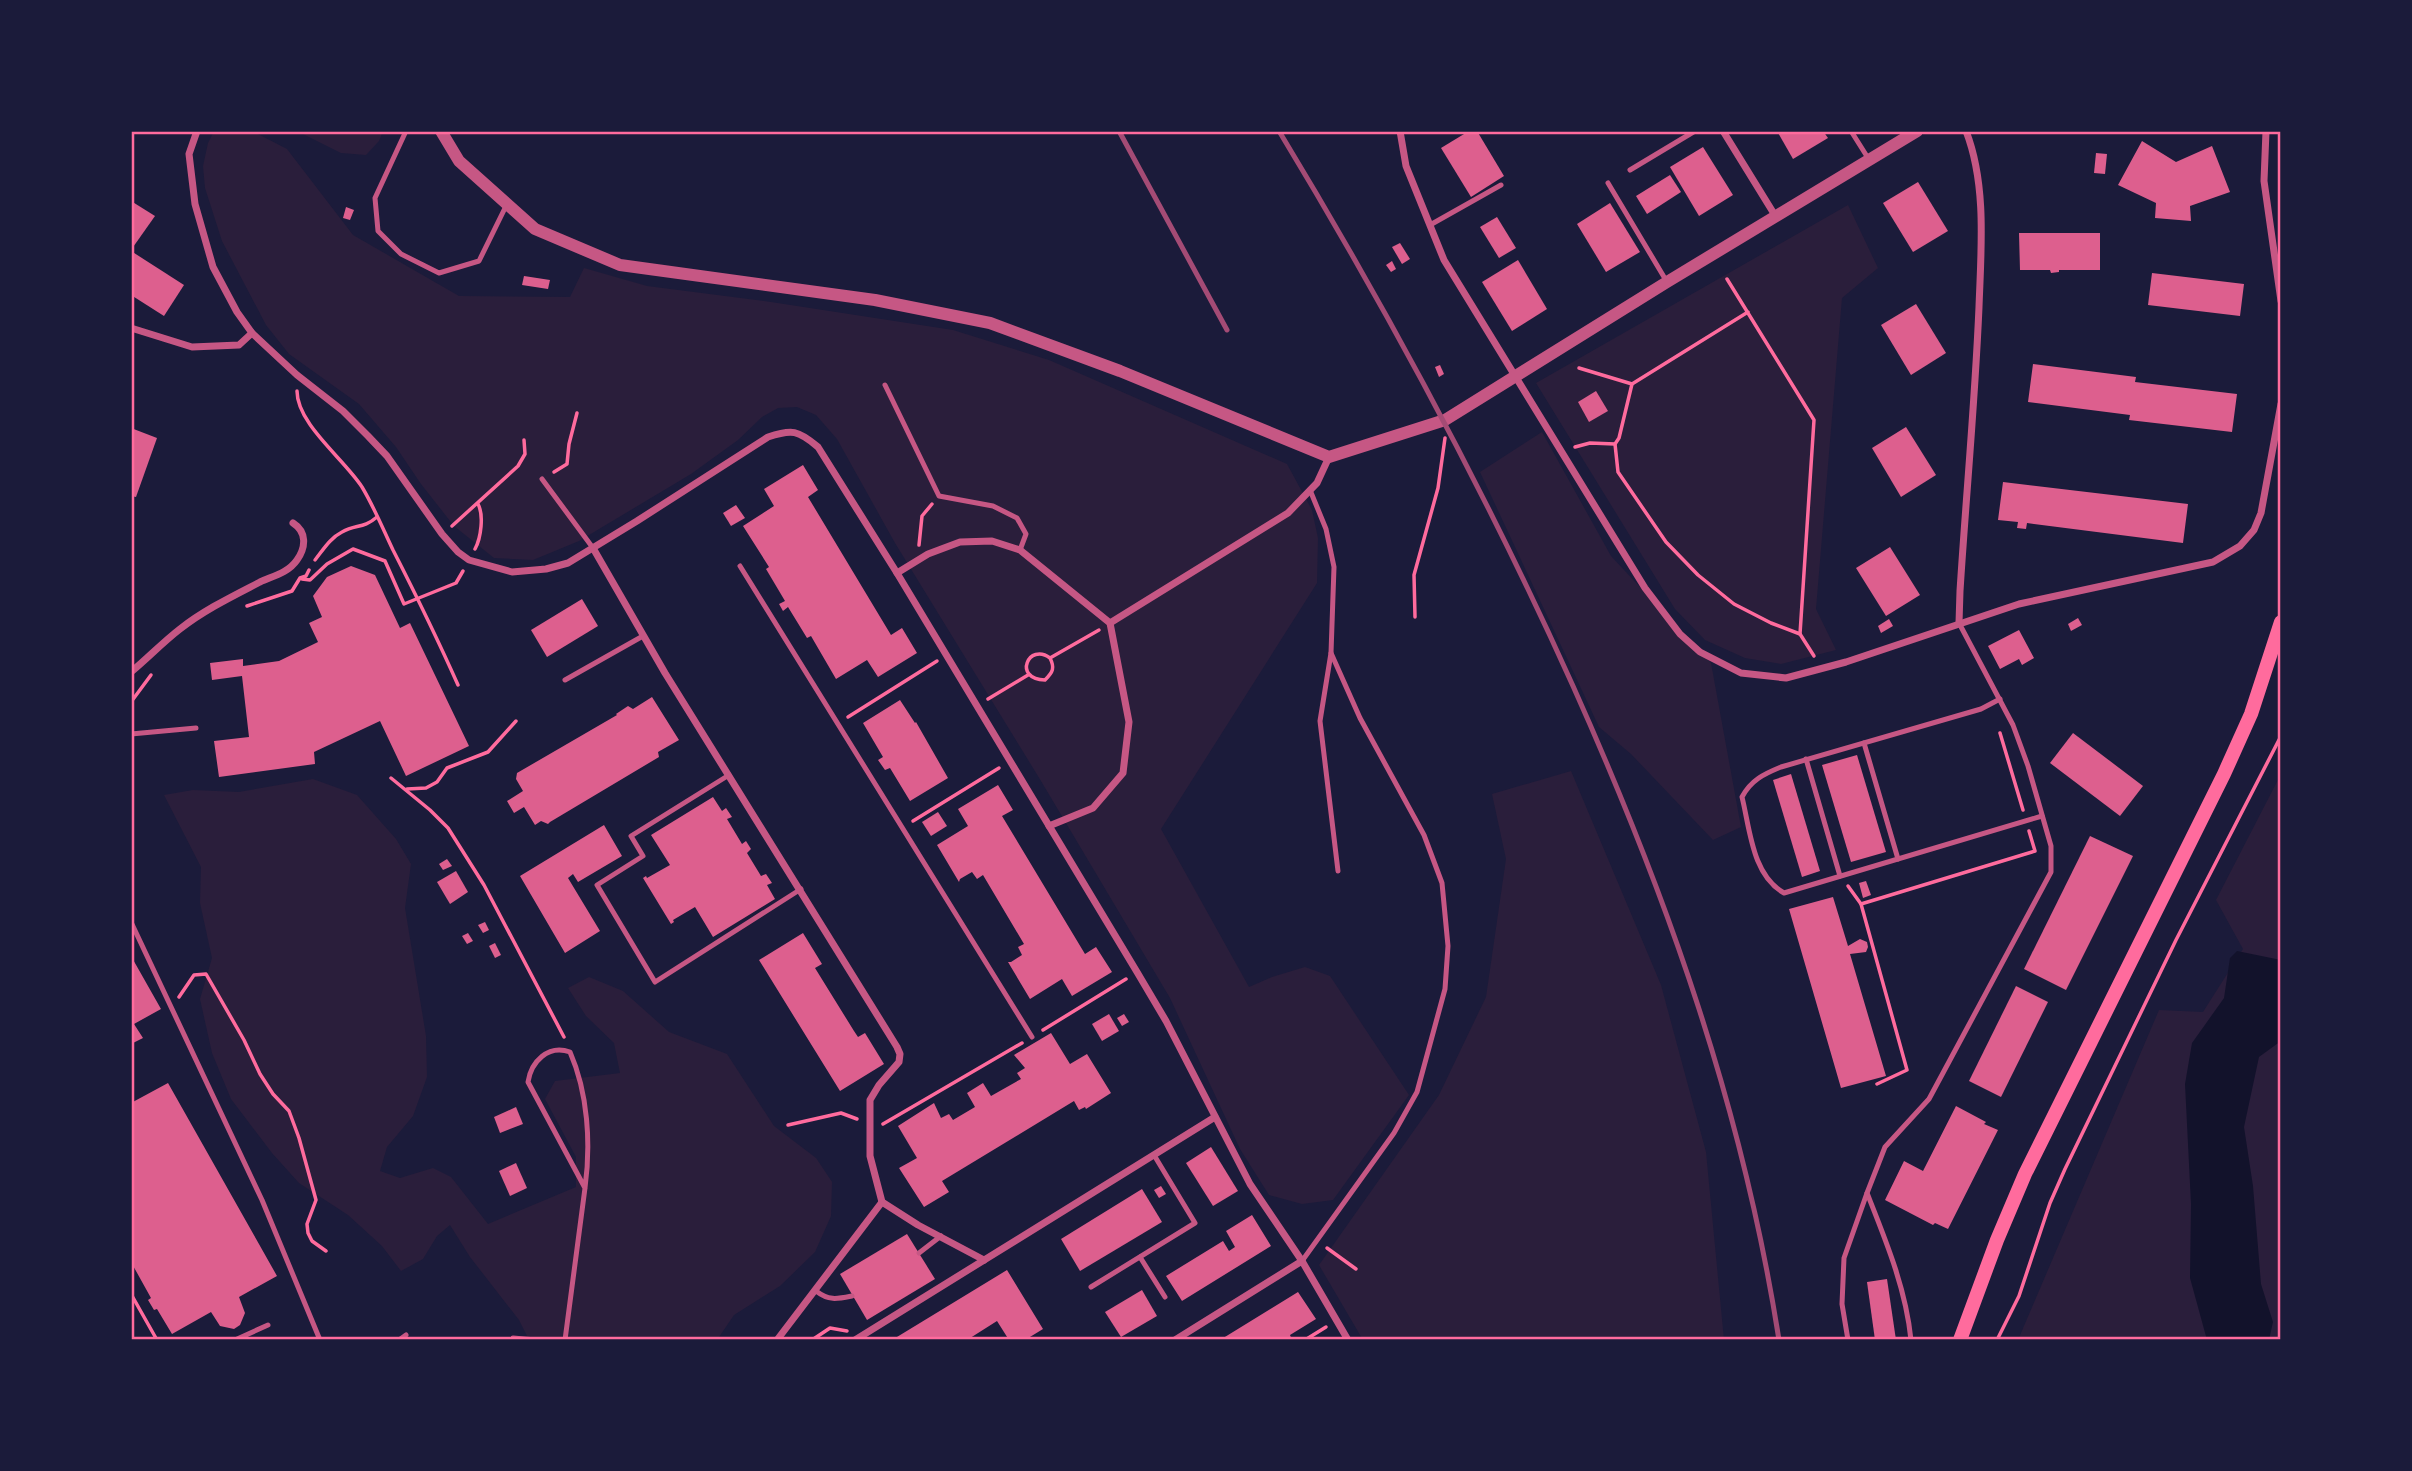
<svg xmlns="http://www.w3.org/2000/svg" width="2412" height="1471" font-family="Karla,sans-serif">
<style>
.green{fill:#2a1e3b}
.water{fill:#12122b}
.building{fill:#dd5f8e}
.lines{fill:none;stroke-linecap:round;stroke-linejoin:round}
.path{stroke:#ff6b9d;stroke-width:3.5}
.service{stroke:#c65784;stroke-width:5}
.minor{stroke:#c65784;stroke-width:7}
.tertiary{stroke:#c65784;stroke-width:12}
.secondary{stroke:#ff6b9d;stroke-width:14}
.rail{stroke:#a44b75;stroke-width:5}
.neatline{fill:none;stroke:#ff6b9d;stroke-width:2.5}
</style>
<rect width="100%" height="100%" fill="#1b1b3a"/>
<g class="green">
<path d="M214,131H252L287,149L353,235L459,296L570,297L584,268L647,286L771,302L953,330L1049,360L1287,464L1312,510L1318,538L1317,583L1161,829L1249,987L1272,977L1305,967L1330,976L1409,1095L1333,1200L1302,1204L1269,1195L1240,1149L1170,998L1041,781L895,543L837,439L816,415L797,407L778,408L762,417L738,440L691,474L579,541L533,560L494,558L454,526L421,484L396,447L359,404L289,354L266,325L222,241L205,188L203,166L208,143Z"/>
<path d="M297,131H383L379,141L366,155L341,153Z"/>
<path d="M1848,205L1878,268L1842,298L1816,609L1836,650L1781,664L1745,658L1705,640L1675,609L1536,383Z"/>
<path d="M1542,432L1611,556L1711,663L1741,827L1713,840L1631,754L1599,727L1480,472Z"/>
<path d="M1571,771L1661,985L1706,1152L1724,1340H1363L1319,1265L1439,1095L1486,997L1506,859L1492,794Z"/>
<path d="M2281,774V1340H2018L2159,1010L2203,1012L2243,949L2216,900Z"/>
<path d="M313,779L357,795L396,839L411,864L405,908L426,1036L427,1077L413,1116L387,1147L380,1171L400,1178L433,1168L451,1177L488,1224L576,1187V1157L545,1099L555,1081L620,1073L614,1043L586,1016L568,988L589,977L623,991L669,1032L727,1054L774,1126L816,1158L832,1182L831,1216L815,1252L780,1286L734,1315L717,1340H529L519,1320L470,1257L450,1225L437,1236L423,1259L401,1271L382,1246L348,1215L299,1183L272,1153L231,1099L212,1053L200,999L212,958L200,903L201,867L164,795L193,790L239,792Z"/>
</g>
<path class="water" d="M2237,951L2281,960V1041L2259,1057L2244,1127L2253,1186L2261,1284L2273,1322L2269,1340H2207L2190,1278L2191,1204L2185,1084L2192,1043L2224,998L2230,958Z"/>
<g class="building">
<path d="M1469,131H1477L1504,176L1471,197L1441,148Z"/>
<path d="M1777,131H1823L1828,138L1793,159Z"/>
<path d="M2142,141L2176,162L2212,146L2230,192L2190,206L2191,221L2155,218L2156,203L2118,185Z"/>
<path d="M1703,147L1733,195L1699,216L1670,167Z"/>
<path d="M2096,153L2107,154L2105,174L2094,173Z"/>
<path d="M1670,175L1681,192L1647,214L1636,196Z"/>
<path d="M1918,182L1948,231L1913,252L1883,203Z"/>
<path d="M131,201L155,216L131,250Z"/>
<path d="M1610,203L1640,252L1606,272L1577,224Z"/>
<path d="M346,207L354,210L350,220L343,218Z"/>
<path d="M1497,217L1516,248L1499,258L1480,227Z"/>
<path d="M2019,233H2100V270H2059V272L2051,273L2050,270H2020Z"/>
<path d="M1400,243L1410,259L1402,264L1392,247Z"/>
<path d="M131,251L184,285L164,316L131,295Z"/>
<path d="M1518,260L1547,309L1512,331L1482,282Z"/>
<path d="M1392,261L1396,269L1391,272L1386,265Z"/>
<path d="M2152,273L2244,284L2240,316L2148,305Z"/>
<path d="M524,276L550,280L548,289L522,285Z"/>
<path d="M1916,304L1946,353L1911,375L1881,325Z"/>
<path d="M2033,364L2136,377L2135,382L2237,394L2232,432L2129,420L2130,415L2028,402Z"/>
<path d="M1440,365L1444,374L1439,377L1435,367Z"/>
<path d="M1596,391L1608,411L1589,422L1578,402Z"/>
<path d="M1906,427L1936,475L1901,497L1872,448Z"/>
<path d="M131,428L157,438L136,497L131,496Z"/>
<path d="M803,465L818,490L808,497L891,635L902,628L917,653L878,677L867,660L836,679L811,636L807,638L788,607L783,611L779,604L785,601L766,569L769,567L743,526L774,506L764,489Z"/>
<path d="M2003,482L2188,504L2183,543L2027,523L2026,529L2017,528L2018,522L1998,520Z"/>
<path d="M736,505L745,518L731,526L723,513Z"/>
<path d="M1890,547L1920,595L1886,616L1856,568Z"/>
<path d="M351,566L375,575L400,628L410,623L469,746L406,776L380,721L314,752L315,764L219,777L214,741L249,737L242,676L212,680L210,663L243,659V666L279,661L318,642L309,623L322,617L313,596L327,577Z"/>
<path d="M582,599L598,626L547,657L531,630Z"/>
<path d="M2078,618L2082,625L2071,631L2068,624Z"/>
<path d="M1889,619L1893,626L1881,633L1878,626Z"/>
<path d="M2019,630L2034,658L2022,665L2019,659L2000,669L1988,646Z"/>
<path d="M652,697L679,740L658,752L659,757L550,822L548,824L541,821L535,825L524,807L514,813L507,801L523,791L516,779L517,773L617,715L616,714L628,706L633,709Z"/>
<path d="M900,700L915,723L916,722L948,778L910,801L890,768L885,770L878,760L883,757L863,723Z"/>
<path d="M2073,733L2143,786L2120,816L2050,763Z"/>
<path d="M1857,755L1886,852L1851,862L1822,765Z"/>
<path d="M1791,774L1820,871L1802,877L1773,780Z"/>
<path d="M998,785L1013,810L1002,816L1085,954L1096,947L1112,972L1072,996L1062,979L1030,999L1008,962H1011L1022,955L1018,947L1024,944L983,875L977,879L972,872L960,879L959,882L937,845L968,826L958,809Z"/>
<path d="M713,797L722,811L726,808L732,817L727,819L742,844L746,841L751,849L747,853L761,876L766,874L772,883L767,885L775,899L713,937L695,907L673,920L674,922L671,924L643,878L646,876L647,878L670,865L651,835Z"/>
<path d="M938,812L947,826L931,836L922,822Z"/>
<path d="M604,825L622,856L578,882L573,874L568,878L600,931L565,953L520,876Z"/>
<path d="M2090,836L2133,856L2066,990L2024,969Z"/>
<path d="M447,859L452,866L443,870L439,864Z"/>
<path d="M456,871L468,892L450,904L437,882Z"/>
<path d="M1866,881L1871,895L1863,898L1859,883Z"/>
<path d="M1833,897L1848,946L1860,939L1867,942L1868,947L1866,952L1850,954L1886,1076L1841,1088L1789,909Z"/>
<path d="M485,922L489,930L483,933L478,925Z"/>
<path d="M468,933L473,941L467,944L462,936Z"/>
<path d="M803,933L822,964L815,968L854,1031L858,1037L865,1033L884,1064L840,1091L759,960Z"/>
<path d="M495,943L501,955L495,958L489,946Z"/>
<path d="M131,956L161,1009L134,1024L143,1038L131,1044Z"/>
<path d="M2016,986L2048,1002L2001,1097L1969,1081Z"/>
<path d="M1109,1014L1119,1031L1102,1041L1092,1024Z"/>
<path d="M1124,1014L1129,1022L1122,1026L1117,1018Z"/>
<path d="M1051,1033L1070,1064L1087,1054L1111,1093L1086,1109L1085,1107L1079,1110L1074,1101L942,1181L949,1192L924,1207L899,1168L917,1158L898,1126L934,1103L941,1118L949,1114L953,1120L975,1107L967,1093L983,1083L991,1096L1021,1079L1017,1073L1025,1068L1014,1055Z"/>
<path d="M168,1083L277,1276L239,1297L245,1313L240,1325L234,1329L220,1326L211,1312L172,1334L157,1309L154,1310L148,1300L151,1298L131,1262V1103Z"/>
<path d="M1956,1106L1986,1122L1984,1124L1998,1130L1948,1229L1935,1223L1933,1225L1885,1200L1904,1161L1923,1171Z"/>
<path d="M516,1107L523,1124L500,1133L494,1117Z"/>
<path d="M1211,1147L1238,1191L1213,1206L1186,1163Z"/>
<path d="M516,1163L527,1188L510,1196L499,1171Z"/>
<path d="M1161,1186L1166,1194L1159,1198L1154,1190Z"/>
<path d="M1142,1189L1162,1222L1080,1271L1061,1239Z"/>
<path d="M1252,1215L1271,1246L1182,1301L1166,1276L1223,1241L1229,1251L1235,1247L1226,1231Z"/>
<path d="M907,1234L935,1279L867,1320L840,1274Z"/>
<path d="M1007,1270L1043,1329L1025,1340H1009L997,1321L967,1340H892Z"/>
<path d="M1887,1279L1896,1340H1875L1867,1282Z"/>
<path d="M1142,1290L1157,1316L1121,1337L1105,1312Z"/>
<path d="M1298,1292L1316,1319L1290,1335L1292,1340H1220Z"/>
</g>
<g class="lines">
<g class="path">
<path d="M1727,279L1806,407L1814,420L1800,634L1771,623L1734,604L1698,575L1666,542L1618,472L1615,444L1619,438L1632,384L1748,312"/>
<path d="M1579,368L1632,384"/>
<path d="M297,391C297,424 344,459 362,487C374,507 383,529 393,550C416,595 438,640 458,685"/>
<path d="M1575,447L1590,443L1615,444"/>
<path d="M554,472L567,464L569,444L577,413"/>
<path d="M452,526L518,466L525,454L524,440"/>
<path d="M919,545L922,516L932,504"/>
<path d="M475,549C481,538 484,515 478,504"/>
<path d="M315,560C323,550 330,538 342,532C356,524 363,529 377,517"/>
<path d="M302,579L310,580L327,564L353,549L385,561L404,604L456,583L463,571"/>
<path d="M247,606L292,591L300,578L306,576L309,570"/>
<path d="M1415,617L1414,575L1438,488L1445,438"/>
<path d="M1800,634L1814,656"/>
<path d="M1050,658C1055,668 1053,672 1045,680C1012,679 1029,642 1050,658L1099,630"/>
<path d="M988,699L1028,675"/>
<path d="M131,702L151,675"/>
<path d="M848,717L937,661"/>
<path d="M2000,733L2023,810"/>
<path d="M391,778L430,810L448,828L484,885L564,1037"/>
<path d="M407,789L426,788L437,782L447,768L488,752L516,721"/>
<path d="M913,821L999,768"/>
<path d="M1848,886L1861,904"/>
<path d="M179,997L194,975L206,974L244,1040L260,1074L273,1094L289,1111L299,1138L316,1200L307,1224L308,1233L312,1241L326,1251"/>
<path d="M1043,1030L1126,979"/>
<path d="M1877,1084L1907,1070L1861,904L2035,851L2029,831"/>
<path d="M883,1124L1022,1043"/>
<path d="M788,1125L841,1113L857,1119"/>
<path d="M1327,1248L1356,1269"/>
<path d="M131,1294L157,1340"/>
<path d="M812,1340L830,1328L847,1331"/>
<path d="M1305,1340L1326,1327"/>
<path d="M1997,1340L2019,1296L2050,1203L2065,1169L2176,940L2281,736"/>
</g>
<g class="service">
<path d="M406,131L375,198L378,231L401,254L439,273L479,261L507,204"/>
<path d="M1851,131L1868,158"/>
<path d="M1630,170L1695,131"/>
<path d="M1608,183L1667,282"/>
<path d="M1430,225L1501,185"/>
<path d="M885,385L939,496L993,506L1017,518L1026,534L1020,550"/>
<path d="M542,479L593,548"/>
<path d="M740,566L1032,1037"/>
<path d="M1331,653L1320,721L1338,871"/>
<path d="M565,680L643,636"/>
<path d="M2000,699L1981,709L1781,767C1764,774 1751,780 1742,797C1750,829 1752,875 1784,893L2042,816"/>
<path d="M131,734L196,728"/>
<path d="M1864,743L1898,859"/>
<path d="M1806,759L1840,876"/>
<path d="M729,775L631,836L643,856L597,885L655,982L801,889"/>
<path d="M131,922L262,1200L320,1340"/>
<path d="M919,1253L941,1236"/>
<path d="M1140,1257L1165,1297"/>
<path d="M1302,1261L1394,1133L1417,1092L1445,989L1448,946L1442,883L1424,835L1360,718L1331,653L1334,567L1326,529L1310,490"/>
<path d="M1091,1287L1195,1223L1154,1155"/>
<path d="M816,1291C829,1301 837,1299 852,1296"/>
<path d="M513,1338L536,1340"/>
<path d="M235,1340L268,1325"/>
<path d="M399,1340L406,1335"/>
<path d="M565,1340L585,1188C591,1144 588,1093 570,1052C548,1044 531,1062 528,1082L585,1188"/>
<path d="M1848,1340L1842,1304L1844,1258L1867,1193"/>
<path d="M1911,1340C1906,1289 1886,1241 1867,1193L1885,1147L1929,1099L2051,872V846L2028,766L2013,725L1959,623"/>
</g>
<g class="minor">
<path d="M197,131L189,154L195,204L213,267L237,312L252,333L297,375L343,411L368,436L387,456L442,534L458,552L469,560L512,572L546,569L568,563L637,521L768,437C792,429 798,430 818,447L897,573L1137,972L1166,1021L1250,1184L1302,1261L1348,1340"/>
<path d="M1400,131L1406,166L1444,260L1645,588L1680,634L1700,652L1741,673L1786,678L1846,662L2019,604L2213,562L2240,546L2254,530L2261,513L2281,404"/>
<path d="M1723,131L1776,217"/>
<path d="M2266,131L2264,181L2281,301"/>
<path d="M131,328L192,347L239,345L252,333"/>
<path d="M593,548L665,673L897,1047L900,1054L899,1062L879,1085L870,1100V1156L882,1202"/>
<path d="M897,573L928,554L960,542L992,541L1020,550L1110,623L1129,722L1123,773L1093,808L1049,826"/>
<path d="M1110,623L1288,513L1317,483L1329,457"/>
<path d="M1959,623L1960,591C1966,496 1975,402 1979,307C1981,250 1987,185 1966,131"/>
<path d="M131,672C148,658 163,642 180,629C204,610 233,596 260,582C273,576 288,573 297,560C306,547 307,532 293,523"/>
<path d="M882,1202L918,1225L984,1260"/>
<path d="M777,1340L882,1202"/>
<path d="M855,1340L1215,1117"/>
<path d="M1175,1340L1302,1261"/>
</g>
<path class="tertiary" d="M441,131L459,161L535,229L620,265L875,300L990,323L1120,371L1329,457L1445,420L1667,282L1917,131"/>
<path class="secondary" d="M1960,1340L1997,1240L2025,1174L2224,774L2251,714L2281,622"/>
<g class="rail">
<path d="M1119,131L1227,330"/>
<path d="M1279,131C1388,311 1487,495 1573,686C1668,898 1743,1110 1779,1340"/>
</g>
</g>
<rect width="2412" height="1471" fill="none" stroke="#1b1b3a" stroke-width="266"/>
<rect x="133" y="133" width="2146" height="1205" class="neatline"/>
</svg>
